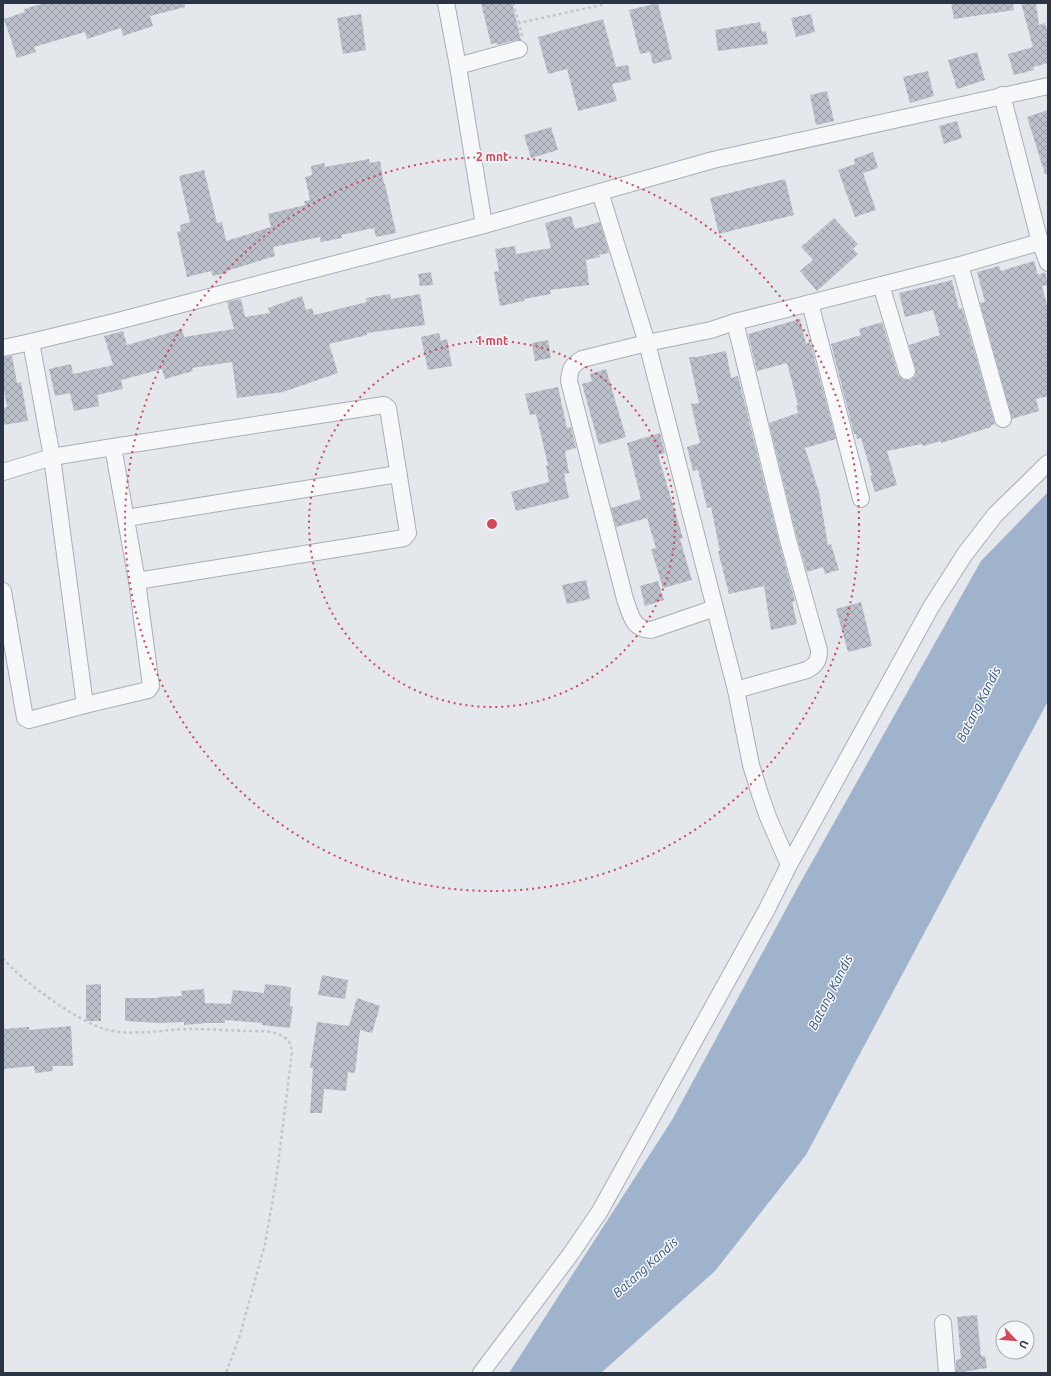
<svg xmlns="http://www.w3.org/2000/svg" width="1051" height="1376" font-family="Ubuntu,sans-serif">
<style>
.water{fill:#9fb4cc}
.building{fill:url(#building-cross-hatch)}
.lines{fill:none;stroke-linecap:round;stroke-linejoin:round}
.street-casing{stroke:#a9aeb7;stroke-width:18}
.path{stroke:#c2c5cb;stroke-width:2.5;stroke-dasharray:3 3;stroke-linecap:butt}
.street{stroke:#f7f8fa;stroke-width:16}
.ring{fill:none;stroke:#d1495b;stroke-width:2;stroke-dasharray:2 4}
.labels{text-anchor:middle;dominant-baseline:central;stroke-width:3;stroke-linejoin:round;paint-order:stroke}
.water-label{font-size:13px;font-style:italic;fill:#34527a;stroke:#f4f6f9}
.centre{fill:#d1495b;stroke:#f4f6f9;stroke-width:2}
.ring-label{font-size:12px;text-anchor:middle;font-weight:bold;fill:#d1495b;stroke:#f4f6f9;stroke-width:3;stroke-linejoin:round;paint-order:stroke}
</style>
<defs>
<pattern id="building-cross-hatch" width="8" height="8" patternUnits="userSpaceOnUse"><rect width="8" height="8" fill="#bbc0ca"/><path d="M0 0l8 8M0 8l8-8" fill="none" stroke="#989da6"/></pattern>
</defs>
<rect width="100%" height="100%" fill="#e4e7ec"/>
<path class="water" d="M1048,492V701L806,1155L715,1271L601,1373H509L672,1120L799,885L981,561Z"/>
<g class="building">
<path d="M45,3H185V7L150,16L153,26L123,36L121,28L87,39L85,32L34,47L36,52L17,58L4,19L25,12L24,9Z"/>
<path d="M481,3H512L521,40H516L497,45L496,43L491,44Z"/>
<path d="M658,3L672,59L653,64L650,52L640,54L629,10Z"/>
<path d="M951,3H1013L1014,10L954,19Z"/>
<path d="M1021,3H1036L1039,25L1045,23L1048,33V63L1033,67L1034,70L1014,75L1008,54L1033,47Z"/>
<path d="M361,14L366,50L343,54L337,18Z"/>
<path d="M811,14L815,32L796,37L791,18Z"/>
<path d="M603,19L616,67L628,65L631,80L612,84L617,101L578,111L567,69L548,74L538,37Z"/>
<path d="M760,22L762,32L766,31L768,44L718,51L715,30Z"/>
<path d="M977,52L985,80L957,89L948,60Z"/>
<path d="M928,71L934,96L910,103L903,77Z"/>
<path d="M827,91L834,121L816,125L810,95Z"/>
<path d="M1048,110V174H1045L1027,117Z"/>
<path d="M957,121L962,138L944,144L939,126Z"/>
<path d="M551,127L558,150L531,158L524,135Z"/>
<path d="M873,152L878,168L863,173L876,210L855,217L838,170L855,164L854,159Z"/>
<path d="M369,159L370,163L380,161L384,184H385L396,233L376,237L374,228L341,235L342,238L321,242L320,237L273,247L275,256L227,271V273L213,276L211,271L187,277L177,232L181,231L180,225L190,222L179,176L204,170L217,223L222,222L226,241L271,227L268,214L305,205L304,201L310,200L305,177L312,175L311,166L324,163L325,167Z"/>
<path d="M785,179L794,215L719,234L710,198Z"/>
<path d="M571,216L575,229L600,222L609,253L599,255L600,257L586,260L589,285L550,290L551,294L524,299V301L500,306L494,272L499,271L495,249L515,246L516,254L551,248L545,223Z"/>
<path d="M834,218L858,244L853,249L858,254L817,291L800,271L813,260L801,247Z"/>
<path d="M1034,261L1038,275L1045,272L1048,284V285L1042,286L1048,309V396L1036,399L1039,411L1012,419L980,303L985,302L977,272L999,266L1001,271Z"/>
<path d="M431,272L433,285L420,286L418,274Z"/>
<path d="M952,280L959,309L962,308L995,424L991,425V427L941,443V441L923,446L922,444L887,451L897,485L875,492L870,476L872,475L861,438L857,439L856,434H854L831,344L861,335L859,329L882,322L898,374L901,378L904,380H910L914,377L916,373L909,345L940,335L933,310L905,317L899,293Z"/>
<path d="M390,294L391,299L420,294L425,325L367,333V335L329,344L338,373L283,392L237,398L232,362L192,368L193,371L165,379L162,369L121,380L123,389L97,395L99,406L74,411L70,393L55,396L49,369L71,364L73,374L113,365L104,336L123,331L127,345L182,329L184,337L234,329L227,302L241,299L245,317L270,313L268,308L302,296L306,310L312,308L314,315L367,302L366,298Z"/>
<path d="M800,319L806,344L810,342L836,439L805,448L819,492L828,545L831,544L839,570L825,574L823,567L807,572L797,538L769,423L798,413L796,406L798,405L787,363L757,371L748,334Z"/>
<path d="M439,333L441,341L447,339L452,366L428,370L421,337Z"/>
<path d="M548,340L551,358L535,361L532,343Z"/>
<path d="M726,351L731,378L738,376L779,542L795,601L792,602L797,624L771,630L764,586L729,594L718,551H720L711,507L707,508L698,470L693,471L687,447L700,443L691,404L699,403L689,357H697Z"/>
<path d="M12,356L17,383L21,382L28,421L3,425V408L7,407L3,384V357Z"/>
<path d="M606,369L626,437L599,445L582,384L592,381L590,374Z"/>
<path d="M558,387L567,428L571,427L576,448L565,451L569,473L564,474L569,498L516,511L511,492L549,482L546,465H548L536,414L530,415L525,394Z"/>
<path d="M660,433L665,453L658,455L683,538L680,539L692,580L663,588L651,549L656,548L647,518L616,527L611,508L641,499L627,443Z"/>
<path d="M586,580L590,599L567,604L562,585Z"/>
<path d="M658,581L664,600L645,606L640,586Z"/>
<path d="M861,602L872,646L848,652L836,609Z"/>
<path d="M322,975L348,980L345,999L318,995Z"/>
<path d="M101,984V1021H86V985Z"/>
<path d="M265,984L291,987L290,1006H293L290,1028L262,1025V1023L225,1020V1023H207L184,1025V1022L160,1023L125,1021V998H159L158,997L182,996L181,991L204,989L205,1003L231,1004L233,990L264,993Z"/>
<path d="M357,998L380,1006L372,1033L360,1030L355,1073L348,1072L346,1091L324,1089L322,1113H310L313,1068H310L317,1022L349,1026Z"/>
<path d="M71,1026L73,1066H52L53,1071L35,1073L34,1066L3,1069V1029L29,1027V1030Z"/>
<path d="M977,1315L981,1356H985L987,1368L956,1373V1360L961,1359L957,1317Z"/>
</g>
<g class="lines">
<defs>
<g id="street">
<path d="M446,3L458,66L484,225"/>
<path d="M458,66L519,49"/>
<path d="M1002,95L1040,242L1048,263"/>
<path d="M600,192L647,343L736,690L751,765L760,794L768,817L789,865"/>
<path d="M960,265L1003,419"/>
<path d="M881,285L907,371"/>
<path d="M810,303L861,499"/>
<path d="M735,322L788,540L819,650C819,661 816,665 807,670L736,690"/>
<path d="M31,342L52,457L113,447L137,581L404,538L408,533L388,408L384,405L113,447"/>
<path d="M3,348L31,342L114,322L484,225L713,160L1048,86"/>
<path d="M3,472L52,457L85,705"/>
<path d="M126,518L398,474"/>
<path d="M3,591L25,718L29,720L85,705L148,690L151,686L137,581"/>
<path d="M715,608L651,630C632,629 631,615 625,599L569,381C570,368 571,366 582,359L647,343L711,330L735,322L960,265L1040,242"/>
<path d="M943,1323L947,1373"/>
<path d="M481,1373L570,1255L600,1211L767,909L789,865L931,607L965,554L995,515L1048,463"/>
</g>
</defs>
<use href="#street" class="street-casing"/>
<g class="path">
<path d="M513,3L519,23"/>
<path d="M522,36L519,23L601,5L605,3"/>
<path d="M3,958C20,980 81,1024 108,1030C134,1036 161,1030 187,1029C206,1029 226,1030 245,1031C257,1031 273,1030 284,1037C290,1041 291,1046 292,1052L276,1181L265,1244L240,1335L226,1373"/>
</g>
<use href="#street" class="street"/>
</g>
<g class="ring">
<circle cx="492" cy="524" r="183"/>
<circle cx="492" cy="524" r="367"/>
</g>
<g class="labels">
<g class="water-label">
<text transform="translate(978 704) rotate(-63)">Batang Kandis</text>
<text transform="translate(830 992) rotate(-63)">Batang Kandis</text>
<text transform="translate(645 1267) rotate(-42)">Batang Kandis</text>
</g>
</g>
<circle cx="492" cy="524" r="6" class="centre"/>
<g class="ring-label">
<text x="492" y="161">2 mnt</text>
<text x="492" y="345">1 mnt</text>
</g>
<rect width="1051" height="1376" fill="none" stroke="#2b3445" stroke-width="8"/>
<g transform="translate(1015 1340) rotate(116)"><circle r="19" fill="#f4f6f9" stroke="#a4a8b1"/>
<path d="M0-3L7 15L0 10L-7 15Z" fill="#d1495b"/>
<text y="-6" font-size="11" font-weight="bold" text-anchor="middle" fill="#2b3445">U</text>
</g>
</svg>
